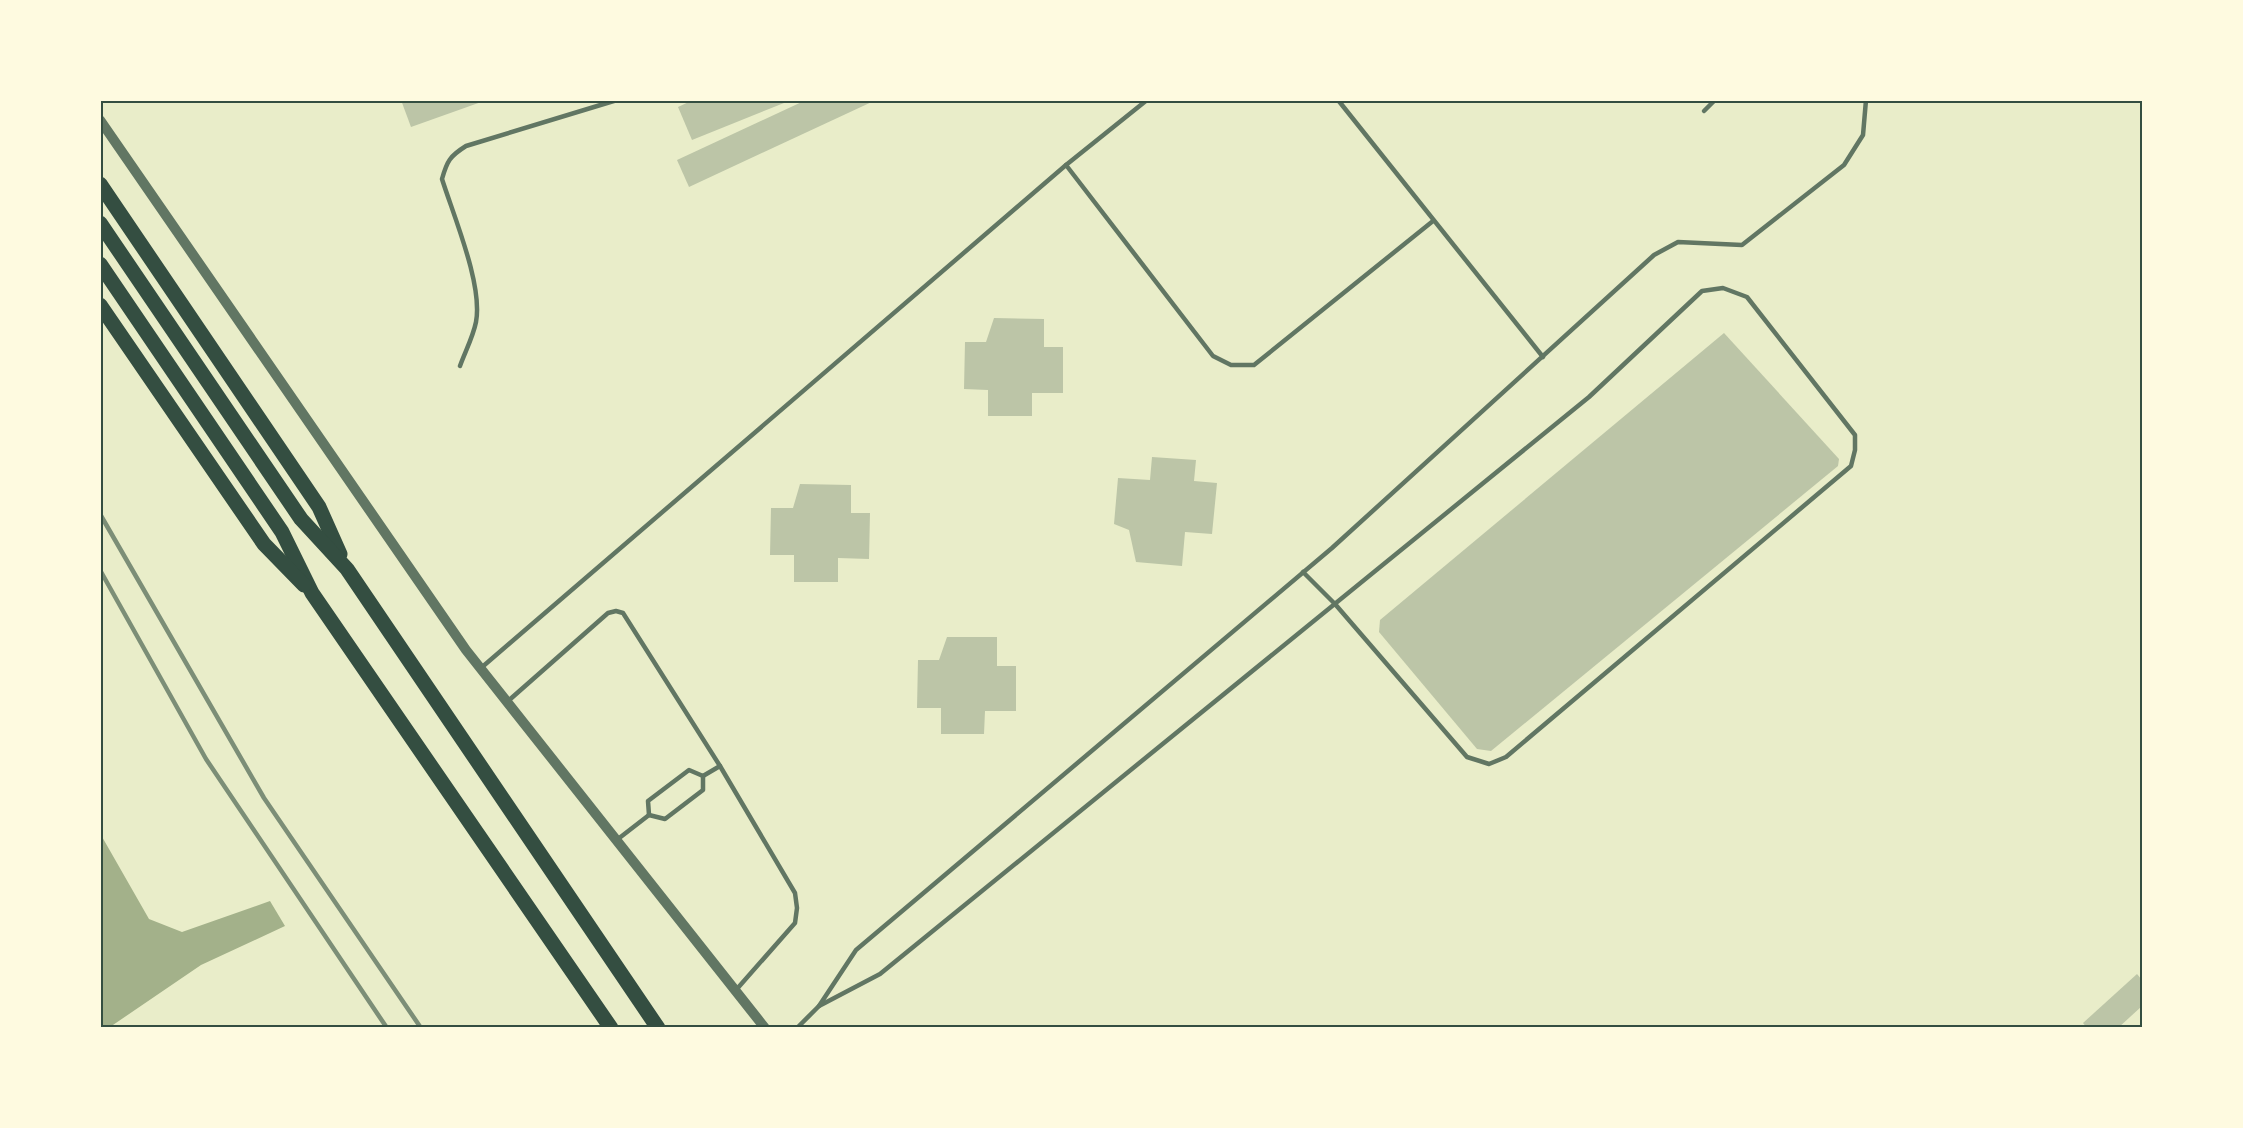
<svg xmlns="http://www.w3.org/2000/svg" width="2243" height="1128" font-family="'Varela Round',sans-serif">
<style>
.water{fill:#a3b18a}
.building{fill:#bcc5a7}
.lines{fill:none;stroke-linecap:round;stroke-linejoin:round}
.service{stroke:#617663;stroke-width:4.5}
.tertiary{stroke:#617663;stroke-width:10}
.primary{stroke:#344e41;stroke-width:15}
.rail{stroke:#7c8e77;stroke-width:4.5}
.neatline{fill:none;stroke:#344e41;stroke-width:2}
</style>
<rect width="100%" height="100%" fill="#e9edc9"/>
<path class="water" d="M101,835L149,919L182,932L270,901L285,926L201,965L110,1027H101Z"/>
<g class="building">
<path d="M401,100H483L484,101L411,127Z"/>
<path d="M693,100H789V101L692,140L678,107Z"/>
<path d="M806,100H876L689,187L677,160Z"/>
<path d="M994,318L1044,319V347H1063V393H1032V416H988V390L964,389L965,342H986Z"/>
<path d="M1724,333L1839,459L1838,466L1491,751L1477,749L1379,632L1380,620Z"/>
<path d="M1152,457L1196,460L1194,481L1217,483L1212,534L1185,532L1182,566L1136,562L1129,530L1114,524L1118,478L1150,480Z"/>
<path d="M800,484L851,485V513H870L869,559L838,558V582H794V555H770L771,508H793Z"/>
<path d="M947,637H997V666H1016V711H985L984,734H941V708H917L918,660H939Z"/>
<path d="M2137,974L2142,980V1006L2118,1028H2087L2083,1023Z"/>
</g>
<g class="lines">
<g class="service">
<path d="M1338,100L1543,357"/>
<path d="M1704,111L1715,100"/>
<path d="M1066,165L1213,356L1231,365H1254L1433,221"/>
<path d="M460,366C465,352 473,337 476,322C483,285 454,217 442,179C447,161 450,156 466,146L617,100"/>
<path d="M481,668L1066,165L1147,100"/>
<path d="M507,702L608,613L616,611L623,613L720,766L795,893L797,908L795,923L736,990"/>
<path d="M703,776L720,766"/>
<path d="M649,815L648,801L689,770L703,776"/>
<path d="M649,815L665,819L703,790V776"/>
<path d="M618,839L649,815"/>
<path d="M819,1006L880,974L923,939L1589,397L1702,291L1723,288L1747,297L1855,435V450L1851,466L1506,757L1489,764L1467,757L1335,604L1303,572"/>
<path d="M797,1028L819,1006L856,950L1332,548L1654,255L1678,242L1742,245L1844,165L1863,135L1866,100"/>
<path d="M2142,1028V1027"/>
</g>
<path class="tertiary" d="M100,120L466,650L765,1028"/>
<g class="primary">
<path d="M100,184L319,507L340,554"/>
<path d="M100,223L301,519L347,569L658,1028"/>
<path d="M100,264L282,532L312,593L611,1028"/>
<path d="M100,305L264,544L304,585"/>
</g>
<g class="rail">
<path d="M100,514L264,798L421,1028"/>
<path d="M100,570L206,759L387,1028"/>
</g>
</g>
<rect width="2243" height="1128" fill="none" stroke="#fefae0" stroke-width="204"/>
<rect x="102" y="102" width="2039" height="924" class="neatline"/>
</svg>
